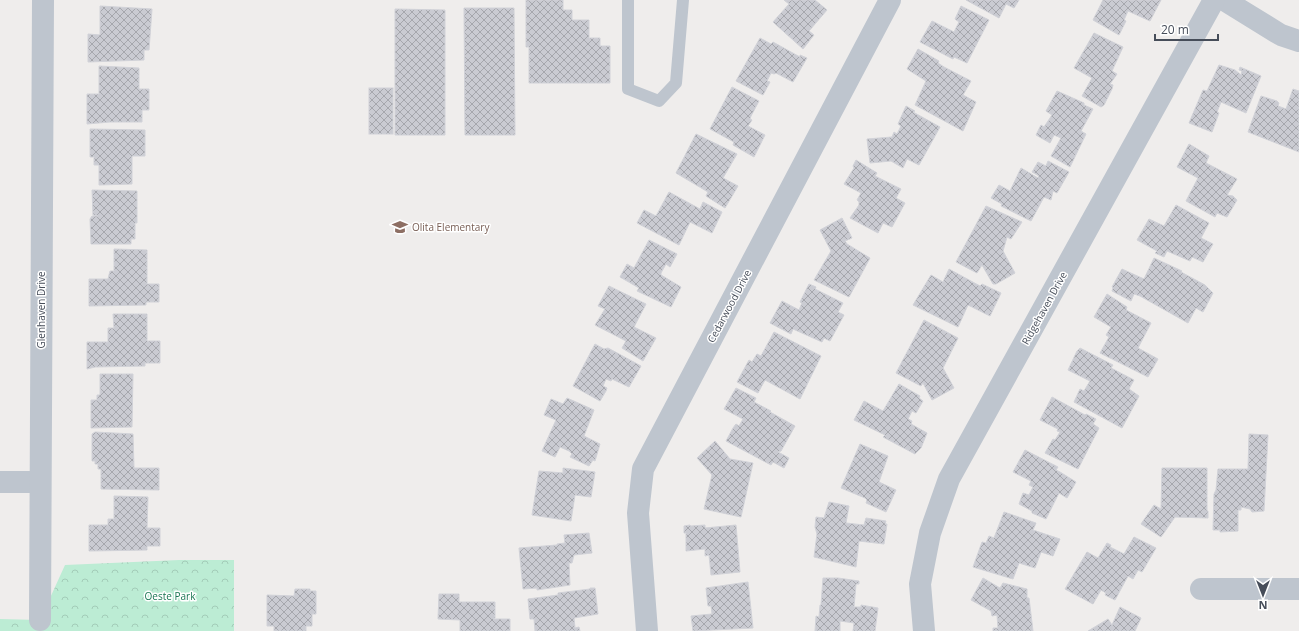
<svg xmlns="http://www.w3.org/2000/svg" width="1299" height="631" font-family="'Open Sans',sans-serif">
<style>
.park{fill:url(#park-crowns)}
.building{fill:url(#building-cross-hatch);stroke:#d1d2d8}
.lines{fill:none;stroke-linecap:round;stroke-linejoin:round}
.lane{stroke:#bec5ce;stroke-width:12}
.street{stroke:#bec5ce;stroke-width:22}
.labels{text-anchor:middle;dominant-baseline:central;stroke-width:3;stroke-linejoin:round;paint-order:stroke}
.education-label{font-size:10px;fill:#785e54;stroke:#fff;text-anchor:start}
.street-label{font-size:10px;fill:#464d59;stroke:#fff}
.park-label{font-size:10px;fill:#1a7653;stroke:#fff}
</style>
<defs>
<pattern id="park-crowns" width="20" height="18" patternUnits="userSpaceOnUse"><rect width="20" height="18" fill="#bcecd4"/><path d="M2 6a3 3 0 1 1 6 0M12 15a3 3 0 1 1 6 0" fill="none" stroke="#a3ccb8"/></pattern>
<pattern id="building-cross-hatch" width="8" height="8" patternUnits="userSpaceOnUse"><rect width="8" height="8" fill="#cacbd2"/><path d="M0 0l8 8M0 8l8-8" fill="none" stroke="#a6a7ad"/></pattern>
</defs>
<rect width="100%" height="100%" fill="#efedec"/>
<path class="park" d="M179,560H234V631H0V619L40,620L65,565Z"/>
<g class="building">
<path d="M526,0H563V10H572V20H589V38H600V46H610V83H529V47H526Z"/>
<path d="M784,0H815L827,10L809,31L814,35L803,49L773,22L789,4Z"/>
<path d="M966,0H1019L1014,8L1006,4L999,18Z"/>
<path d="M1103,0H1161L1150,21L1128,11L1124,20L1126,21L1119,35L1093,20Z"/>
<path d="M100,6L152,9L149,50H144V60L88,62V34L100,35Z"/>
<path d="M961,6L989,20L967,63L954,57L953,59L920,42L932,21L954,32L959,22L955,19Z"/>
<path d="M464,8H514L515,135H465Z"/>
<path d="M395,9L445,10V135H395Z"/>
<path d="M1094,33L1123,47L1112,71L1117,74L1110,84L1113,85L1112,89L1104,105L1101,107L1082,96L1092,78L1074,68Z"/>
<path d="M760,38L771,44L773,42L800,57V55L807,58L793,82L776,73L774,74L771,73L767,81L770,82L763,95L736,81Z"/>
<path d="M918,49L939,61L938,63L944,67L971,81L963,95L976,102L963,131L915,105L926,81L907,69Z"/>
<path d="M1219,65L1235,70L1241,75L1242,71L1239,70L1240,67L1261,76L1246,113L1221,102L1217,112L1219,113L1212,132L1189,123L1203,90L1207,91Z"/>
<path d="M99,66L139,68V89H149V110H142V122H110L87,124V94H99Z"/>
<path d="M732,87L759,101L751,116L750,119L752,120L748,126L765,135L754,157L733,145L734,142L710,129Z"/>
<rect x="369" y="88" width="24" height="46"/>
<path d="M1293,89L1299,91V152L1248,132L1261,96L1277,101L1279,103L1278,106L1286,109Z"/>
<path d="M1057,91L1084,103V105L1093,109L1081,131L1086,134L1070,167L1051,156L1061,138L1054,135L1050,143L1036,135L1041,125L1044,127L1052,115L1046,111Z"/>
<path d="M906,106L915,111L913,112L940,127L919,165L907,159L903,168L891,161L870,163L867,139L892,137L894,132L897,134L901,126L898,124Z"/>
<path d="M90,129L145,130V156H132V184L99,185V165H94V157H90Z"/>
<path d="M696,134L737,154L723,178L738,186L725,208L706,196L708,192L676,173Z"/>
<path d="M1189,144L1209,156L1206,163L1237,179L1227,195L1233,196L1237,200L1227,217L1217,213L1215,217L1186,201L1198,178L1177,167Z"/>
<path d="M856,160L877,173L875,176L901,189L896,198L905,203L892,227L883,223L878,233L850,218L859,205V202L857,200L861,193L844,184L854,168L853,166Z"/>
<path d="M1048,161L1069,172L1057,193L1053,191L1051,200L1044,197L1031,221L1001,206L1002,204L991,198L999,185L1010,191L1021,168L1038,178L1039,176L1032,172L1038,162L1046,166Z"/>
<path d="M92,190L137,191V223H135V239H131V244H91L90,219L92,216H98L93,215Z"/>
<path d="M669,192L700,209L703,202L722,212L712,233L690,222L679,245L637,223L644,210L656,216Z"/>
<path d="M1176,205L1209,223L1201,238L1213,244L1203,262L1192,257L1190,261L1167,251L1164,257L1155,253L1157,251L1137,240L1149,219L1164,226Z"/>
<path d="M986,206L1022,222L1011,239L1007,237L1003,251L1015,273L996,284H993L982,265L977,273L956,262Z"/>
<path d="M842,218L852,238L845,241L847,244L870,258L849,297L814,280L831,251L820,230Z"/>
<path d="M649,240L677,254L670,267L666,264L661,273V275L681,287L671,307L637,291L639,288L620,277L627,264L634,268Z"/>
<path d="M114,249L147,250V284H159V302H146V305L89,306V279H108L110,271H114Z"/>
<path d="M1154,258L1182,271L1181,272L1205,285L1213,293L1203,312L1196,308L1188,323L1140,296L1134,294L1131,301L1112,291L1113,288L1112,287L1122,269L1144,279Z"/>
<path d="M949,269L980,286L982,284L1001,293L990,316L968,305L958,327L913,305L931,275L943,282Z"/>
<path d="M809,284L816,287L815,289L843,303L838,312L844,315L830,341L824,338L822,342L793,329L791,334L770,323L782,301L799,310L802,303L800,302Z"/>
<path d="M609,286L646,304L634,327L656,338L643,361L622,348L626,341L595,325L605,309L598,306Z"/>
<path d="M1107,294L1127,307L1126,310L1151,323L1138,348L1158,359L1148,377L1100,353L1109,337L1106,335L1111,327L1094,317Z"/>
<path d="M113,314H147V341H160V363H145V366L95,367L87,369V342H108V328H114Z"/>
<path d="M924,320L958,338L943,368L954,388L932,400L923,383L921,386L896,373Z"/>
<path d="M774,332L821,356L800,399L765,380L758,393L737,382L749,360L752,362L757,354L761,356Z"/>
<path d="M595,344L604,349L608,348L641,366L629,387L612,379L611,381L606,379L603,386L607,388L606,391L600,401L573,386Z"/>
<path d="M1080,348L1113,365L1111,368L1134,380L1129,389L1139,396L1122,428L1074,402L1080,389L1084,391L1090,381L1068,370L1077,351Z"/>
<path d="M100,374H133L132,427L91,428V400H97V395H100Z"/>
<path d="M899,384L920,396L919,398L923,401L916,413L912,411L908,419L912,421L911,424L927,433L921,448L915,454L883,437L885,435L854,420L864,401L883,411Z"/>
<path d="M736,388L756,398L754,402L771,411L770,412L795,426L781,451L778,452L789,458L784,468L773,462L771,465L726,441L733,428L736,424L739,426L743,419L724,409Z"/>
<path d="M1052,397L1085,415L1086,414L1096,419L1093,424L1099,428L1078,469L1045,453L1053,439L1055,440L1060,432L1057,431L1058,429L1040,420Z"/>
<path d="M567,398L594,410L584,436L600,444L595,461L593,460L589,466L570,457L572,454L569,451L560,447L555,457L542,451L556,420L544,415L551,399L563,404Z"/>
<path d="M95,432L133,434L134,468H159V490L101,489V469H98V464H95V461H92V434Z"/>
<path d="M1249,434L1268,435L1264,511L1252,512L1250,509L1241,507V510H1238V531L1220,532V530H1213L1214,494L1216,490L1218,469H1248Z"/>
<path d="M715,441L730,459L753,463L741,517L704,509L712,475L697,458Z"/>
<path d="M860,444L888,456L879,482L896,490L886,512L866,503L867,500L865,498L841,488Z"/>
<path d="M1025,450L1058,467L1056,470L1060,472L1076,482L1067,498L1059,493L1046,519L1032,513V511L1019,504L1023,493L1029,495L1033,487L1029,485L1031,481L1013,472Z"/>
<path d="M563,468L595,472L591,497L575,495L571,521L532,515L539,471L563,473Z"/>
<path d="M1162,468H1207V511H1208V518L1175,517L1161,537L1141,524L1154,505L1161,509Z"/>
<path d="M114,496L148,497L147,528H160V546H147V550L89,551V525H108V519H114Z"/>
<path d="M829,502L849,506L846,523L864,525L866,518L886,521L885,524H887L884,544L859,541L856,567L814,557L817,534L815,527L816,517L824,518Z"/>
<path d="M1004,512L1036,523L1033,530L1060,539L1053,556L1041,552L1035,568L1019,563L1013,579L973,567L982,542L986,543L989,536L994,538Z"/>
<path d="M690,525L691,526L705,525V528L736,525L740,572L711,575L709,555L705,556V549L686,551V533H684V526Z"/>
<path d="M589,533L592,553L574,555L572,563H569L570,585L537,590V588L523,589L519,548L557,545V544L565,543L564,535Z"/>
<path d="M1134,537L1156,548L1142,572L1138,570L1133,579L1128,576L1115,600L1105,595L1106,593L1101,590L1093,604L1065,589L1087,552L1098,558L1107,543L1111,545L1110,547L1124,554Z"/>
<path d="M823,578H838L859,581V584H856L854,607H861V605L878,608L875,631H853L854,623L840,621V631H815L816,616L819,617L820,605H821Z"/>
<path d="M983,578L1000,588L1003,583L1027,589V598H1029L1033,631H993V628H998L997,615L992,616L991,611L971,600Z"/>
<path d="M748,582L753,628L693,631L691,616L712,614L711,606H708L706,588Z"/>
<path d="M590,588H595L598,614L574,618L575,628L579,627L580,631H535L534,619H530L528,599L558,595V593L590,589Z"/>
<path d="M295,589H310V591H316V614H312V626H306V631H274V626H267V595L294,596Z"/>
<path d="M439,594H459V602H495V618L493,619H510V631H460V620L438,619Z"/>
<path d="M1120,607L1141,618L1135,631H1088L1108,619L1112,625Z"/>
</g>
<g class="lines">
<path class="lane" d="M628,0V89L659,101L676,83L683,0"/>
<g class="street">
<path d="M1224,0L1281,35L1299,41"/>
<path d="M0,482H40"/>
<path d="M1201,589H1299"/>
<path d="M40,620L43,0"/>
<path d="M647,631L638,513L643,469L890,0"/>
<path d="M924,631L920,584L930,533L949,479L1214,0"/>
</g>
</g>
<defs>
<symbol id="school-bare" viewBox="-9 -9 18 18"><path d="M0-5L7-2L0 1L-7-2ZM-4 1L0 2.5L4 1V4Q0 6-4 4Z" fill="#8d6e63" stroke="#fff" stroke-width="2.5" paint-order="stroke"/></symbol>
</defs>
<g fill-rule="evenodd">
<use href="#school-bare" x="389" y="216" width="22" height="22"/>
</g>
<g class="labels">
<g class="education-label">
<text x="412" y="227">Olita Elementary</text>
</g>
<g class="street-label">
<text transform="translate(729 306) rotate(-62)">Cedarwood Drive</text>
<text transform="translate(1044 308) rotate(-61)">Ridgehaven Drive</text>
<text transform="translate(41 310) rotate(-90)">Glenhaven Drive</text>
</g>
<g class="park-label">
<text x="170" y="596">Oeste Park</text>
</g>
</g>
<g transform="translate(1263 595) rotate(180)" stroke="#ffffff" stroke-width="3" paint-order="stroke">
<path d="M0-3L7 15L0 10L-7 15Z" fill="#464d59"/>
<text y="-6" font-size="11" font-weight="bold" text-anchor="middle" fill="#464d59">N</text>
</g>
<path d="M1155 34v6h63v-6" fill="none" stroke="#464d59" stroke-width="2"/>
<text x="1161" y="34" font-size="12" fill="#464d59" stroke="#ffffff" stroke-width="3" paint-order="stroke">20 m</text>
</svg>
